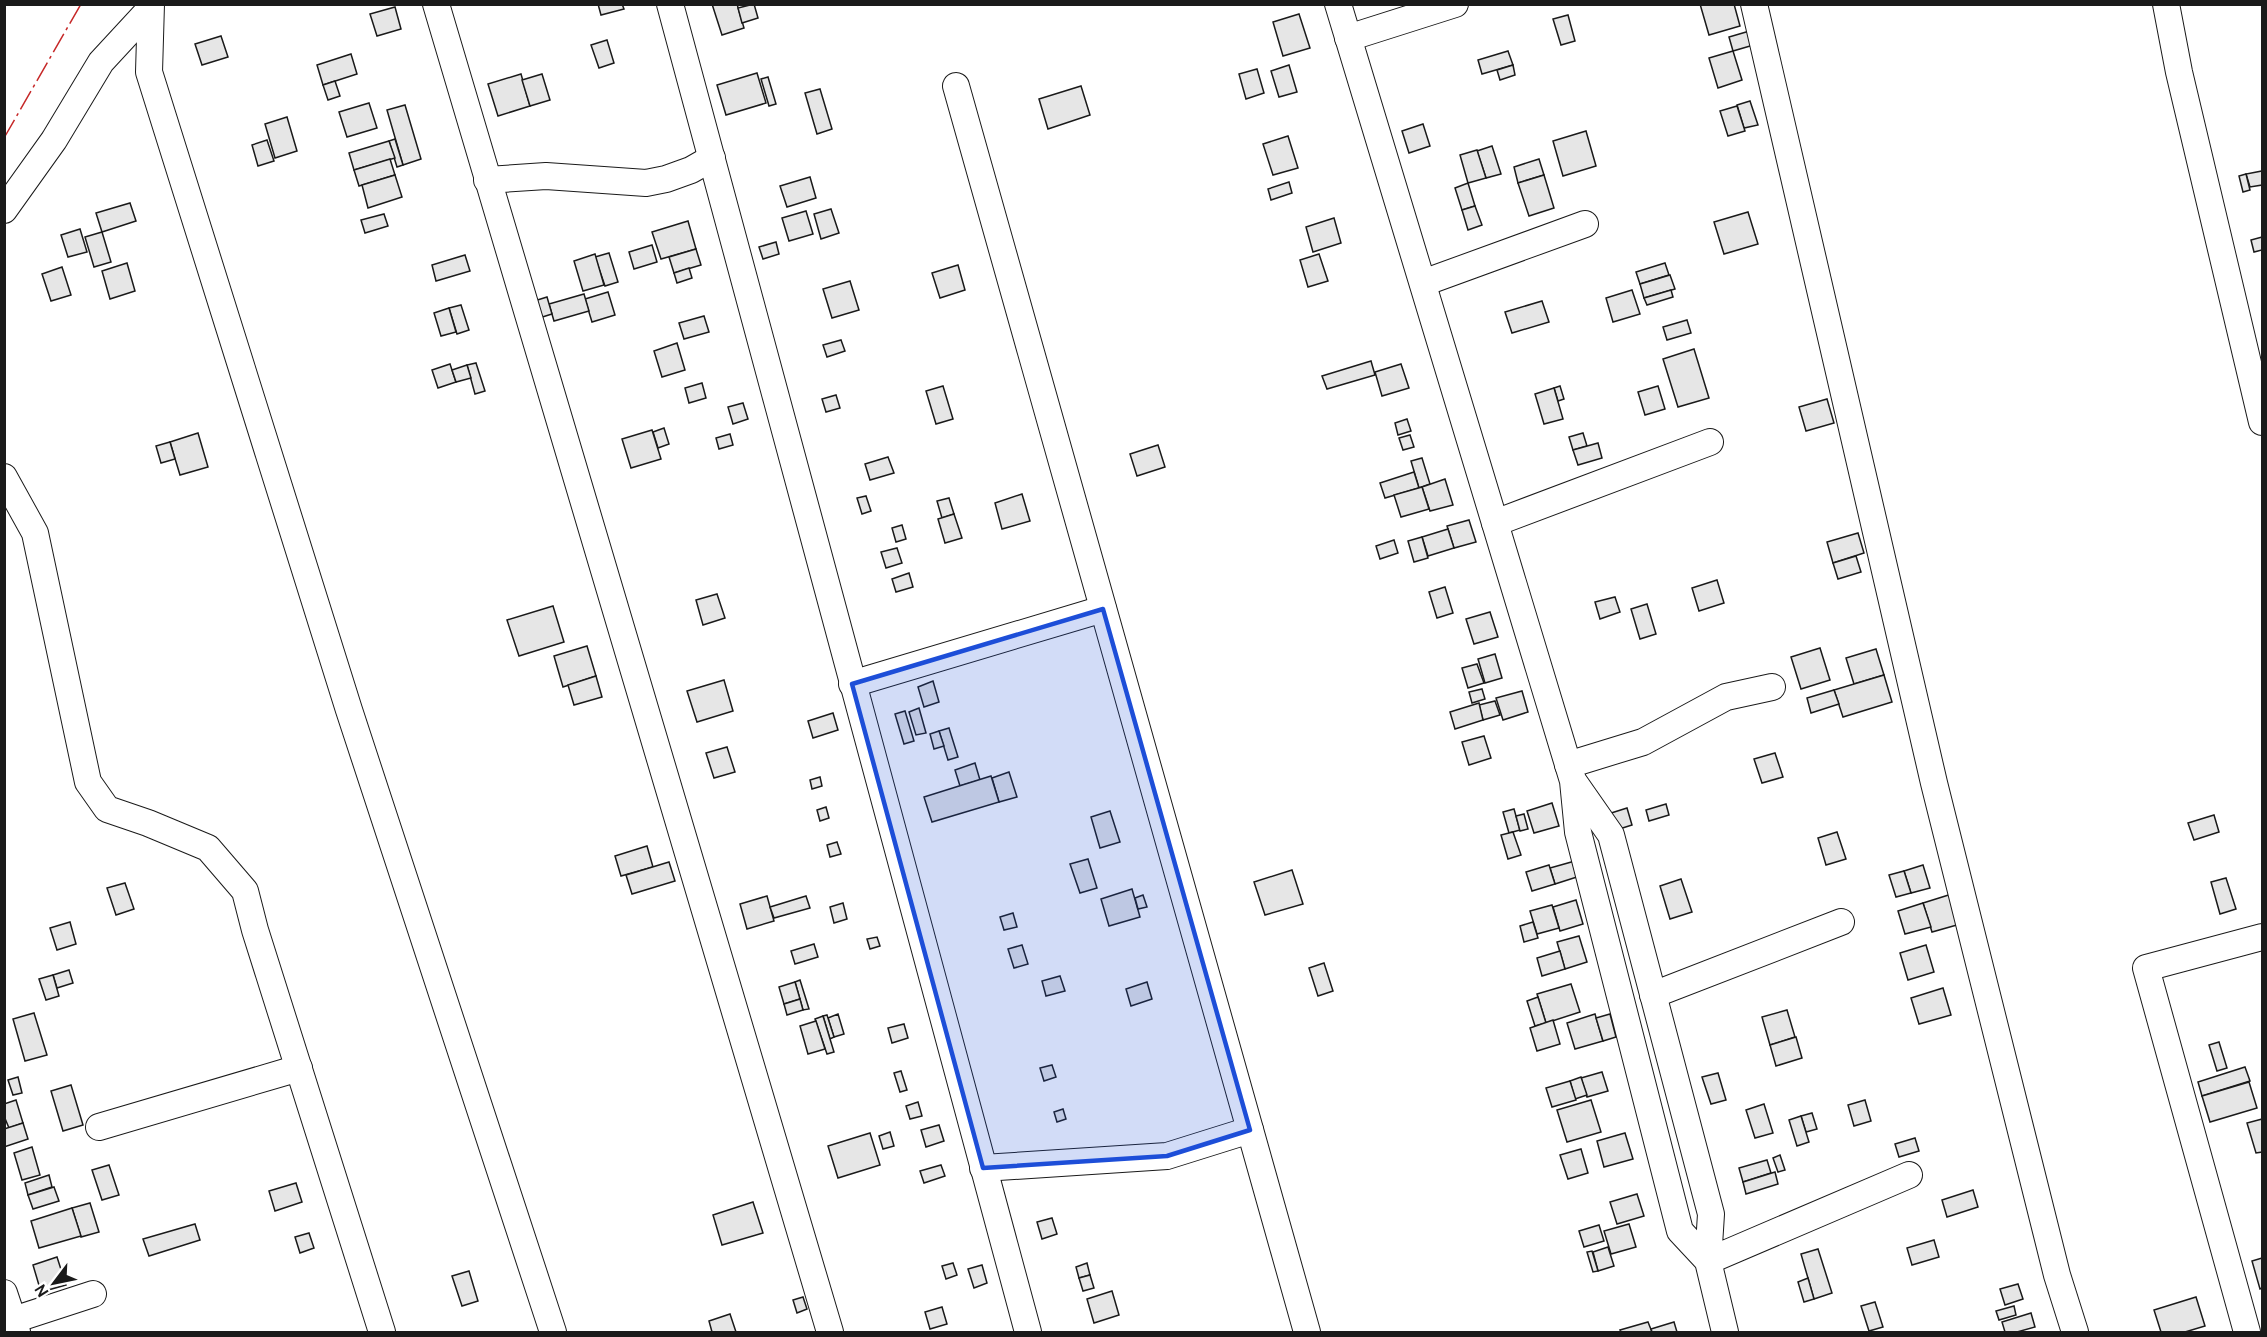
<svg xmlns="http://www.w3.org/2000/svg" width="2267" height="1337" font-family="Cabin,sans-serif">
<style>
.building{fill:#e6e6e6;stroke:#1a1a1a;stroke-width:1.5}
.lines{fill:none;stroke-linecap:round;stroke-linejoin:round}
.minor-casing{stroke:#1a1a1a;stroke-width:28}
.minor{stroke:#fff;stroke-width:26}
.power{stroke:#c62828;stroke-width:1.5;stroke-dasharray:21 4.5 3 4.5;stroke-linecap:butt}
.marked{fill:#1d4ed8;fill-opacity:0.2;stroke:#1d4ed8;stroke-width:4.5;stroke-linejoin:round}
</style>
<rect width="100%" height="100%" fill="#fff"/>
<g class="building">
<path d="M598,4H622L624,9L601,15Z"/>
<path d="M712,4H737L744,28L722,35Z"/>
<path d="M754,4L758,18L742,23L738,8Z"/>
<path d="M1700,4H1734L1740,26L1709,35Z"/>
<path d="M395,7L401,29L377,36L370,14Z"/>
<path d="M1299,14L1310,48L1283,56L1273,22Z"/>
<path d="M1568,15L1575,41L1561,45L1553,19Z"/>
<path d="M1753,30L1757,44L1733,51L1729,37Z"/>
<path d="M221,36L228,57L202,65L195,44Z"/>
<path d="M607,40L614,63L599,68L591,45Z"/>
<path d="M1508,51L1513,65L1482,74L1478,60Z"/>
<path d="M1733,51L1742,80L1718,88L1709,58Z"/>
<path d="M351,54L357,74L323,85L317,65Z"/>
<path d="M1289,65L1297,92L1279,97L1271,71Z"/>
<path d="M1513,65L1515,75L1500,80L1497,70Z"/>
<path d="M1257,69L1264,93L1246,99L1239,74Z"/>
<path d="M757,73L766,103L726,115L717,85Z"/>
<path d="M521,74L530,106L498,116L488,84Z"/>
<path d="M542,74L550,100L530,106L522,80Z"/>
<path d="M768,77L776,104L769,106L761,79Z"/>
<path d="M335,81L340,96L328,100L323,85Z"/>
<path d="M1081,86L1090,115L1048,129L1039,99Z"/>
<path d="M820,89L832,129L817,134L805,93Z"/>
<path d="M1750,101L1758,125L1744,128L1737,105Z"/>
<path d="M369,103L377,128L347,137L339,112Z"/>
<path d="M405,105L421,159L403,165L387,110Z"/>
<path d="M1737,106L1745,131L1728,136L1720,111Z"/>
<path d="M287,117L297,151L275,158L265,124Z"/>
<path d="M1423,124L1430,146L1409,153L1402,131Z"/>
<path d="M1586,131L1596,166L1563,176L1553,141Z"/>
<path d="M1288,136L1298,168L1273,175L1263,144Z"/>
<path d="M395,139L403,165L397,167L389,141Z"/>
<path d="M267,140L274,161L258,166L252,145Z"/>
<path d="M389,141L395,158L354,170L349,153Z"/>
<path d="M1492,146L1501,174L1486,178L1477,151Z"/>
<path d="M1477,150L1486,178L1468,183L1460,155Z"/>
<path d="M390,159L395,175L359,186L354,170Z"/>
<path d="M1539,159L1544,175L1518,183L1514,167Z"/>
<path d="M2262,171V185L2250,187L2246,174Z"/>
<path d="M2246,174L2250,190L2243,192L2239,176Z"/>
<path d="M395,175L402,197L368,208L362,185Z"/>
<path d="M1544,175L1554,208L1529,216L1518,183Z"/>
<path d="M810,177L816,198L787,207L780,186Z"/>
<path d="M1289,182L1292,193L1271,200L1268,189Z"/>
<path d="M1468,183L1475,206L1462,210L1455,188Z"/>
<path d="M130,203L136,221L102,232L96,213Z"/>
<path d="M1475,206L1482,225L1468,230L1462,210Z"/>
<path d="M831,209L839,233L821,239L814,214Z"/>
<path d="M806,211L813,234L789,241L782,218Z"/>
<path d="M1748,212L1758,244L1724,254L1714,222Z"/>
<path d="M384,214L388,226L365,233L361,220Z"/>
<path d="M1334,218L1341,243L1313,252L1306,227Z"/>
<path d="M688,221L696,249L661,259L652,232Z"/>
<path d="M80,229L87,252L68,257L61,235Z"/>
<path d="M102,232L111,262L94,267L85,237Z"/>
<path d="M2262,237V250L2254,252L2251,240Z"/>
<path d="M776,242L779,254L763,259L759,247Z"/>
<path d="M652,245L657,262L634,269L629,252Z"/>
<path d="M696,249L701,265L674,273L669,257Z"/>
<path d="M609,253L618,282L605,286L595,257Z"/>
<path d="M595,254L604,285L583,291L574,261Z"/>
<path d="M1319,254L1328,281L1308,287L1300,260Z"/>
<path d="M465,255L470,271L436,281L432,265Z"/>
<path d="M127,263L135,291L110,299L102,271Z"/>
<path d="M1665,263L1669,275L1640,284L1636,272Z"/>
<path d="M958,265L965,290L940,298L932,273Z"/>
<path d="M62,267L71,295L51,301L42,274Z"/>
<path d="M689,268L692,278L677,283L674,273Z"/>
<path d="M1670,275L1675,289L1644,298L1640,284Z"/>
<path d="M850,281L859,310L832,318L823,289Z"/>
<path d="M1632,290L1640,314L1613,322L1606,298Z"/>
<path d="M1671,290L1673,297L1647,305L1644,298Z"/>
<path d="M608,292L615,315L592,322L585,299Z"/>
<path d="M584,294L589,311L554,321L549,304Z"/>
<path d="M547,297L552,314L536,319L531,302Z"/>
<path d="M1542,301L1549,322L1512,333L1505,312Z"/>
<path d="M461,305L469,330L457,334L449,308Z"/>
<path d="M449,308L456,332L441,336L434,313Z"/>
<path d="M704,316L709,332L684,339L679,323Z"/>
<path d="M1687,320L1691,333L1667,340L1663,327Z"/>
<path d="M841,340L845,351L827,357L823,345Z"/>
<path d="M677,343L685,370L662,377L654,351Z"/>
<path d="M1694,349L1709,398L1678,407L1663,359Z"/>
<path d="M1371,361L1375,375L1327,389L1322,376Z"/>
<path d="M476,363L485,391L475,394L467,365Z"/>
<path d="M450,364L456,382L438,388L432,370Z"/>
<path d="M1401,364L1409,388L1382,396L1375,372Z"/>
<path d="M467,365L471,378L456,382L452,370Z"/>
<path d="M702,383L706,398L689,403L685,388Z"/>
<path d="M943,386L953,419L936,424L926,391Z"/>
<path d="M1560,386L1564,399L1558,401L1554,388Z"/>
<path d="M1658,386L1665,409L1645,415L1638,392Z"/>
<path d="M1554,388L1563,419L1544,424L1535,394Z"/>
<path d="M836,395L840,408L826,412L822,399Z"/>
<path d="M1827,399L1834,423L1806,431L1799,407Z"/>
<path d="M743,403L748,419L733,424L728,407Z"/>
<path d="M1407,419L1411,431L1398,435L1395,423Z"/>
<path d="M664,428L669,444L658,448L653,432Z"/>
<path d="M652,430L661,459L631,468L622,439Z"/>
<path d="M198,433L208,467L180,475L170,442Z"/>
<path d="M1583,433L1587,446L1573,450L1569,437Z"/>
<path d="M730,434L733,445L719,449L716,438Z"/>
<path d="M1410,435L1414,447L1403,450L1399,438Z"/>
<path d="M170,442L175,459L161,463L156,446Z"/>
<path d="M1598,443L1602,458L1578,465L1573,450Z"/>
<path d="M1158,445L1165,467L1137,476L1130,454Z"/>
<path d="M888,457L894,473L870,480L865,464Z"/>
<path d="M1422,458L1430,484L1419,488L1411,461Z"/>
<path d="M1414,472L1419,488L1385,498L1380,483Z"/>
<path d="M1445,479L1453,505L1430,511L1422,487Z"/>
<path d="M1422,487L1429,509L1401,517L1394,495Z"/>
<path d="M1022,494L1030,521L1002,529L995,503Z"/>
<path d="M866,496L871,511L862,514L857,498Z"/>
<path d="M949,498L954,514L942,518L937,501Z"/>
<path d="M954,514L962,538L945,543L938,519Z"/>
<path d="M1469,520L1476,542L1454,548L1447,526Z"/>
<path d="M902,525L906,539L896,542L892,528Z"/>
<path d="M1448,529L1454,548L1428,556L1422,537Z"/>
<path d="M1858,533L1864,553L1833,563L1827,542Z"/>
<path d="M1422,537L1428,558L1414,562L1408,541Z"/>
<path d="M1394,540L1398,553L1380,559L1376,546Z"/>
<path d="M897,548L902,563L886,568L881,552Z"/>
<path d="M1856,556L1861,572L1838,579L1833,563Z"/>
<path d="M909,573L913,587L896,592L892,579Z"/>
<path d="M1717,580L1724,603L1699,611L1692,588Z"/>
<path d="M1445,587L1453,613L1437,618L1429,592Z"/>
<path d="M717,594L725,618L703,625L696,600Z"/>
<path d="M1615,597L1620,612L1600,619L1595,602Z"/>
<path d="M1647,604L1656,634L1640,639L1631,609Z"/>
<path d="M553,606L564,642L519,656L507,620Z"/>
<path d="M1490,612L1498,637L1474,644L1466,619Z"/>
<path d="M587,646L596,676L563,687L554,656Z"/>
<path d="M1820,648L1830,680L1801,689L1791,657Z"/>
<path d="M1876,649L1884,675L1854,684L1846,658Z"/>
<path d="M1495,654L1502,678L1485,683L1478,659Z"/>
<path d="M1477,664L1484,683L1468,688L1462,668Z"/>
<path d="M1884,675L1892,702L1843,717L1834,690Z"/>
<path d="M596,676L602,697L574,705L568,685Z"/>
<path d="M724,680L733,711L697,722L687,691Z"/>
<path d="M933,681L939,702L924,707L918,687Z"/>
<path d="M1482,689L1485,699L1472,703L1469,692Z"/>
<path d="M1834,690L1839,704L1811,713L1807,698Z"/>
<path d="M1522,691L1528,712L1503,720L1496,698Z"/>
<path d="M1495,701L1500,715L1483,720L1479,705Z"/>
<path d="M1479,703L1483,720L1455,729L1450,712Z"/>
<path d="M919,708L926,733L916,735L909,712Z"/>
<path d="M905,711L914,741L904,744L895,714Z"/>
<path d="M833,713L838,730L813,738L808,721Z"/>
<path d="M949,728L958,757L948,760L939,731Z"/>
<path d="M939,731L944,746L934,749L930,734Z"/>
<path d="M1484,736L1491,758L1469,765L1462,742Z"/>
<path d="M727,747L735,772L714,778L706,753Z"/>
<path d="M1775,753L1783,777L1762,783L1754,759Z"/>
<path d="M975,763L980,780L960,786L955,770Z"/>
<path d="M1009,772L1017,797L999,802L992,778Z"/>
<path d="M991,776L999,802L932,822L924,797Z"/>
<path d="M820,777L822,786L812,789L810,780Z"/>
<path d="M1552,803L1559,826L1534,833L1527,811Z"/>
<path d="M1666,804L1669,815L1649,821L1646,810Z"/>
<path d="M826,807L829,818L820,821L817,810Z"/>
<path d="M1627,808L1632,825L1613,831L1608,814Z"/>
<path d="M1514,809L1520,830L1509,833L1503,812Z"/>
<path d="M1110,811L1120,842L1100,848L1091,817Z"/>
<path d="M1524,814L1528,829L1520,831L1516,816Z"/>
<path d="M2214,815L2219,832L2194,840L2188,823Z"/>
<path d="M1513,832L1521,855L1508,859L1501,835Z"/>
<path d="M1837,832L1846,859L1826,865L1818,838Z"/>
<path d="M837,842L841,854L830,857L827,845Z"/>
<path d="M647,846L653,867L621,876L615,856Z"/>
<path d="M1088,859L1097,888L1080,893L1070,864Z"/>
<path d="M1575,861L1580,876L1555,884L1550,868Z"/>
<path d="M669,862L675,881L632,894L626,875Z"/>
<path d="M1549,865L1555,884L1532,891L1526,872Z"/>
<path d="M1923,865L1930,888L1911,893L1904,871Z"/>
<path d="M1292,870L1303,904L1265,915L1254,882Z"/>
<path d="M1904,871L1911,893L1896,897L1889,875Z"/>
<path d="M2226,878L2236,909L2220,914L2211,882Z"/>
<path d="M1681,879L1692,912L1670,919L1660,886Z"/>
<path d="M125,883L134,909L116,915L107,888Z"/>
<path d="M1132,889L1140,917L1109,926L1101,899Z"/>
<path d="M1955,893L1964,923L1932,932L1923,903Z"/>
<path d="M1143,895L1147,907L1138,909L1135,898Z"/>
<path d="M767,896L774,921L747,929L740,904Z"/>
<path d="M806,896L810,908L774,918L770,907Z"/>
<path d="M1576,900L1583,924L1560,931L1553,907Z"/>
<path d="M843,903L847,919L834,923L830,907Z"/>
<path d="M1923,903L1931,927L1905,934L1898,911Z"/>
<path d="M1552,905L1559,928L1537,934L1530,911Z"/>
<path d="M1013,913L1017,927L1004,930L1000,917Z"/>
<path d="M70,922L76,944L57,950L50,928Z"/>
<path d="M1533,922L1538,938L1524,942L1520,926Z"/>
<path d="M1579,936L1587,962L1565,969L1557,942Z"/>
<path d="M877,937L880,946L870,949L867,939Z"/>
<path d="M814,944L818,957L795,964L791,951Z"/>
<path d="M1022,945L1028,964L1014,968L1008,949Z"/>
<path d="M1926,945L1934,972L1908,980L1900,953Z"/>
<path d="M1560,951L1565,969L1542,976L1537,958Z"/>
<path d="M1324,963L1333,991L1318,996L1309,968Z"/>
<path d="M69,970L73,983L57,988L53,975Z"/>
<path d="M53,975L59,996L46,1000L39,979Z"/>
<path d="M1060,976L1065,991L1046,996L1042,981Z"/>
<path d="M800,980L809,1009L803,1010L795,982Z"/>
<path d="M795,982L800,999L784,1004L779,987Z"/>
<path d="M1147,982L1152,999L1131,1006L1126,989Z"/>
<path d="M1571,984L1580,1012L1546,1023L1537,994Z"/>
<path d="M1943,988L1951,1015L1919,1024L1911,998Z"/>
<path d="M1538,997L1546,1023L1535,1026L1527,1001Z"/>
<path d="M800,999L803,1010L787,1015L784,1004Z"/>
<path d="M1787,1010L1795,1037L1770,1045L1762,1017Z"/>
<path d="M34,1013L47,1055L25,1061L13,1019Z"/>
<path d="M838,1014L844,1034L834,1037L828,1018Z"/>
<path d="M1595,1014L1603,1041L1575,1049L1567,1023Z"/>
<path d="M1610,1014L1616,1037L1603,1041L1596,1018Z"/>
<path d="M827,1015L834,1037L830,1039L823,1016Z"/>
<path d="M823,1016L834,1052L827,1054L815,1019Z"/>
<path d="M1553,1020L1560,1044L1537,1051L1530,1028Z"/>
<path d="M816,1021L825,1049L808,1054L800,1026Z"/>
<path d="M904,1024L908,1038L892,1043L888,1028Z"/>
<path d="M1796,1037L1802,1058L1776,1066L1770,1045Z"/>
<path d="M2219,1042L2227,1068L2217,1071L2209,1045Z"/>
<path d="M1052,1065L1056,1077L1044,1081L1040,1068Z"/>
<path d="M2245,1067L2250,1081L2202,1096L2198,1082Z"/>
<path d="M901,1071L907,1090L900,1092L894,1073Z"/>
<path d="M1602,1072L1608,1091L1587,1097L1581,1078Z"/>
<path d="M1718,1073L1726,1100L1711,1104L1702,1077Z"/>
<path d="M18,1077L22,1093L13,1095L8,1080Z"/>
<path d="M1581,1077L1587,1095L1575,1099L1570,1081Z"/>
<path d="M1570,1081L1576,1100L1552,1107L1546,1088Z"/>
<path d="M2249,1082L2257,1108L2210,1122L2202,1096Z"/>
<path d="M71,1085L83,1125L63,1131L51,1091Z"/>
<path d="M16,1100L23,1123L9,1128L4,1116V1104Z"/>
<path d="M1591,1100L1601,1132L1567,1142L1557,1110Z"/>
<path d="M1865,1100L1871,1121L1854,1126L1848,1105Z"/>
<path d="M918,1102L922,1116L910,1119L906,1106Z"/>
<path d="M1764,1104L1773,1133L1755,1138L1746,1110Z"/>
<path d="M1063,1109L1066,1119L1057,1122L1054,1112Z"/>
<path d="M1812,1113L1817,1129L1806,1132L1801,1116Z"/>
<path d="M1801,1116L1809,1142L1797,1146L1789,1120Z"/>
<path d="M2262,1119V1152L2256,1153L2247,1123Z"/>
<path d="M23,1123L28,1139L4,1147V1129Z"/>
<path d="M939,1125L944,1141L926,1147L921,1130Z"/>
<path d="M890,1132L894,1146L883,1149L879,1136Z"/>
<path d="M870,1133L880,1165L838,1178L828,1146Z"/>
<path d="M1625,1133L1633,1159L1604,1167L1597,1141Z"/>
<path d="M1915,1138L1919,1151L1899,1157L1895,1144Z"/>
<path d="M32,1147L40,1175L22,1180L14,1153Z"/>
<path d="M1581,1149L1588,1173L1568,1179L1560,1155Z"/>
<path d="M1780,1155L1785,1170L1778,1172L1773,1158Z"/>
<path d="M1767,1160L1771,1173L1743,1182L1739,1168Z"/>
<path d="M109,1165L119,1195L102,1200L92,1170Z"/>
<path d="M941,1165L945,1176L924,1183L920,1171Z"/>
<path d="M1775,1172L1778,1184L1746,1194L1743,1182Z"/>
<path d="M49,1175L52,1187L28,1195L25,1183Z"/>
<path d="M296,1183L302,1202L275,1211L269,1191Z"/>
<path d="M54,1187L59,1201L33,1209L28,1195Z"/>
<path d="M1973,1190L1978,1207L1947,1217L1942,1200Z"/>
<path d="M1637,1194L1644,1216L1617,1224L1610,1202Z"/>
<path d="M753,1202L763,1233L722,1245L713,1215Z"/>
<path d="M90,1203L99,1232L81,1237L72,1208Z"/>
<path d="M72,1208L81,1236L39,1248L31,1221Z"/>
<path d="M1052,1218L1057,1234L1042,1239L1037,1222Z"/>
<path d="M195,1224L200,1240L149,1256L143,1239Z"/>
<path d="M1629,1224L1636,1247L1611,1254L1604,1231Z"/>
<path d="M1599,1225L1604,1241L1584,1247L1579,1231Z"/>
<path d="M309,1233L314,1248L300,1253L295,1237Z"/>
<path d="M1934,1240L1939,1257L1912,1265L1907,1248Z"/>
<path d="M1608,1247L1614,1266L1598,1271L1593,1252Z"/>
<path d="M1818,1249L1832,1293L1814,1299L1801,1254Z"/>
<path d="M1592,1251L1598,1271L1593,1272L1587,1252Z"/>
<path d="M57,1257L66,1285L41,1292L33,1265Z"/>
<path d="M2262,1258V1288L2260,1289L2252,1261Z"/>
<path d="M953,1263L957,1275L946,1279L942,1266Z"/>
<path d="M1087,1263L1090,1275L1079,1278L1076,1267Z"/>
<path d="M982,1265L987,1283L974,1288L968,1269Z"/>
<path d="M469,1271L478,1301L462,1306L452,1276Z"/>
<path d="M1090,1275L1094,1288L1083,1291L1079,1278Z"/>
<path d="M1808,1278L1814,1299L1804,1302L1798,1282Z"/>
<path d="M2018,1284L2023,1299L2005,1305L2000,1289Z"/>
<path d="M1112,1291L1119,1315L1094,1323L1087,1299Z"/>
<path d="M803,1297L807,1309L797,1313L793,1300Z"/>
<path d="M2196,1297L2205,1326L2185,1332H2161L2154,1310Z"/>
<path d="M1875,1302L1883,1327L1869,1331L1861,1306Z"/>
<path d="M2014,1306L2016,1315L1999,1320L1996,1311Z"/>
<path d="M942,1307L947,1324L930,1329L925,1312Z"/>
<path d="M2031,1313L2035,1327L2017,1332H2005L2002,1322Z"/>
<path d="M730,1314L736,1332H712L709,1321Z"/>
<path d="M1648,1322L1652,1332H1621L1620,1330Z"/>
<path d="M1674,1322L1677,1332H1652L1651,1329Z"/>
</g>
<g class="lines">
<defs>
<g id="minor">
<path d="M151,4L149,72L349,710L553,1332"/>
<path d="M436,4L830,1332"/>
<path d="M670,4L1028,1332"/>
<path d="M1338,4L1573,781L1578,832L1680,1231L1708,1261L1725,1332"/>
<path d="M1754,4L1934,783L2057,1275L2075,1332"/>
<path d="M2166,4L2179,72L2262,422"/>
<path d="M1348,38L1455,4"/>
<path d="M956,86L1307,1332"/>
<path d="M487,180L546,176L646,183L666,179L691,170L712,158"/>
<path d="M4,210L54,140L101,62L150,9"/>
<path d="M1423,283L1585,224"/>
<path d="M4,477L35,533L88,782L107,809L148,823L208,848L245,891L255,930L382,1332"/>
<path d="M1495,523L1710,442"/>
<path d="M852,684L1103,609"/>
<path d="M1568,765L1643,742L1726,697L1772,687"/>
<path d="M1574,782L1611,835L1711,1214L1708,1261L1909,1175"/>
<path d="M1653,995L1841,922"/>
<path d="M99,1127L299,1068"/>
<path d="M983,1168L1167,1156L1250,1130"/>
<path d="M4,1293L17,1332"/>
<path d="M4,1323L93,1294"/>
<path d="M2247,1332L2146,968L2262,937"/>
</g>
</defs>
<use href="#minor" class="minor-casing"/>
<use href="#minor" class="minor"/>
<path class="power" d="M4,138L81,4"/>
</g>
<path class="marked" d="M1103,609L1250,1130L1167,1156L983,1168L852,684Z"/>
<rect width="2267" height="1337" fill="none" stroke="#1a1a1a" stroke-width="12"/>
<g transform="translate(54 1283) rotate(238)" stroke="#ffffff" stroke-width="4.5" paint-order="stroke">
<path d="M0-4.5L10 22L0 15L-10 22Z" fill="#1a1a1a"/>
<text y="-9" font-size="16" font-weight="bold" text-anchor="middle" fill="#1a1a1a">N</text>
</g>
</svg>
